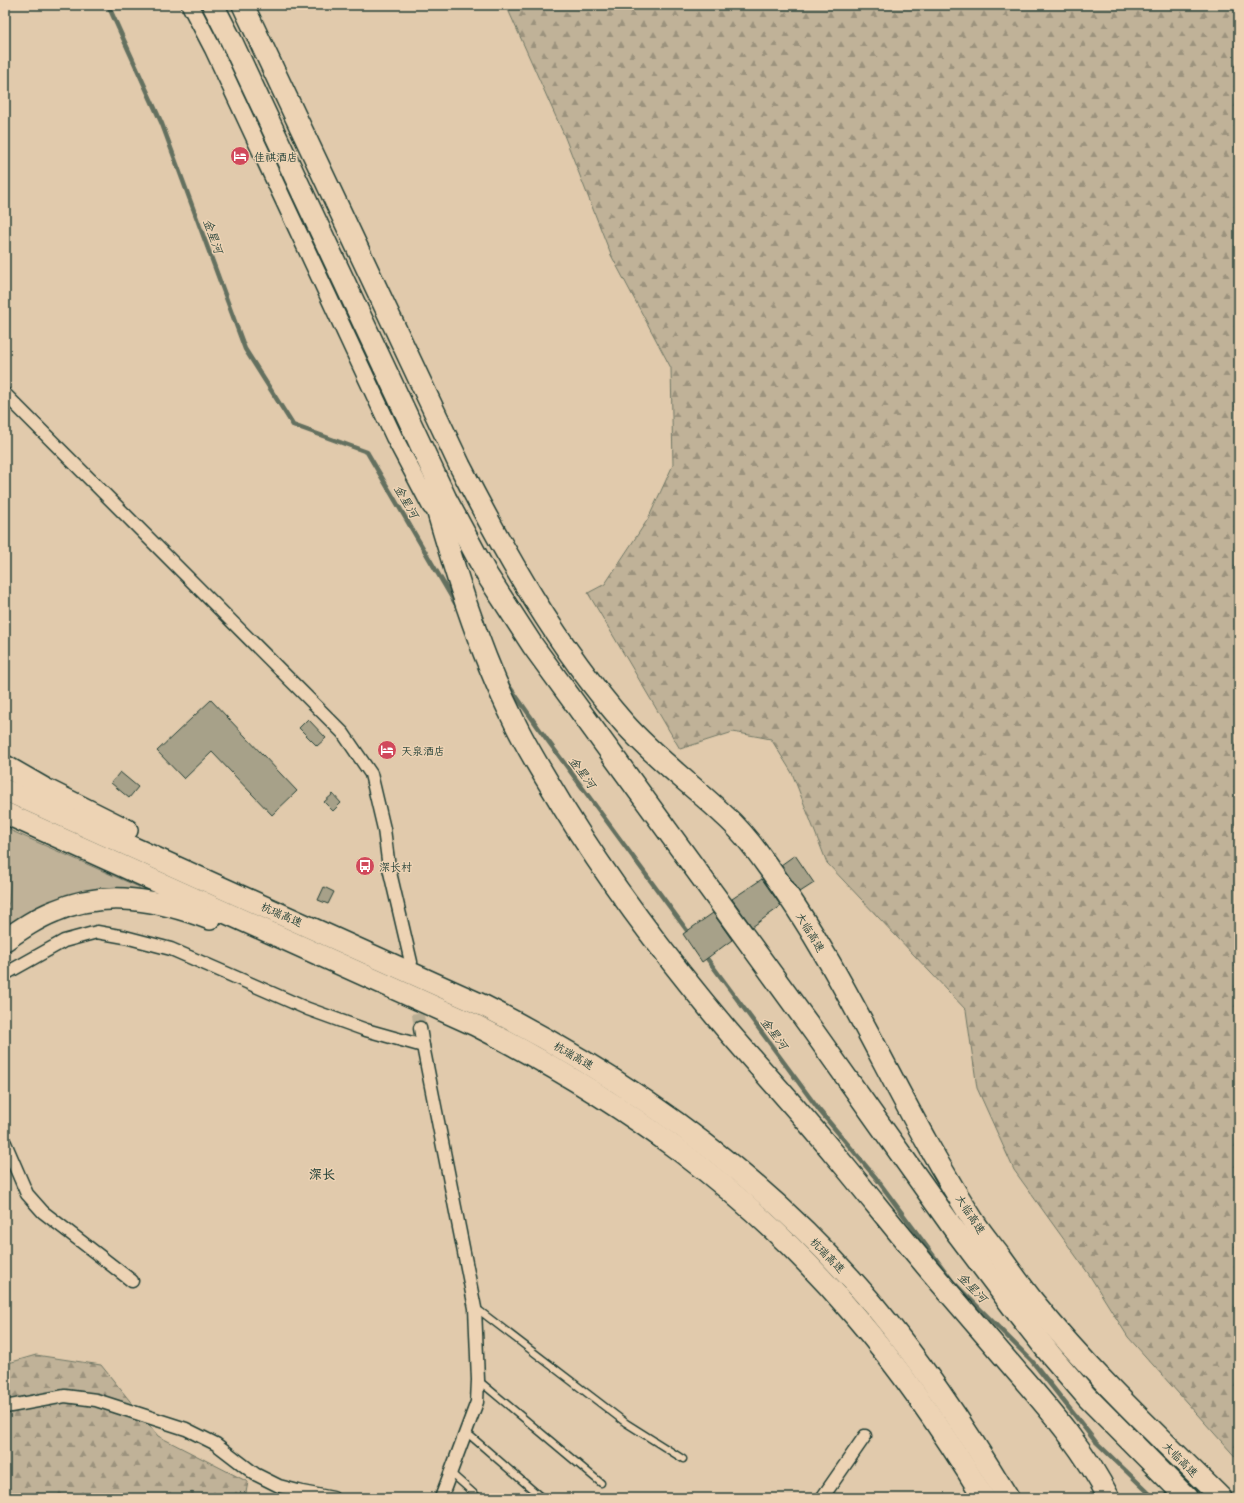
<svg xmlns="http://www.w3.org/2000/svg" width="1244" height="1503" font-family="'Playpen Sans','LXGW WenKai TC',sans-serif">
<style>
.grass{fill:#c0b298;stroke:#707866}
.forest{fill:url(#forest-firs);stroke:#707866}
.lines{fill:none;stroke-linecap:round;stroke-linejoin:round}
.stream{stroke:#636f5f;stroke-width:4.5}
.building{fill:#a7a189;stroke:#1f3d34}
.street-tunnel{stroke:#baae94;stroke-width:12;stroke-dasharray:12 6;stroke-linecap:butt}
.lane-casing{stroke:#1f3d34;stroke-width:9}
.street-casing{stroke:#1f3d34;stroke-width:15}
.secondary-casing{stroke:#1f3d34;stroke-width:19}
.highway-casing{stroke:#1f3d34;stroke-width:24}
.lane{stroke:#edd3b4;stroke-width:6}
.street{stroke:#edd3b4;stroke-width:12}
.secondary{stroke:#edd3b4;stroke-width:16}
.highway{stroke:#edd3b4;stroke-width:21}
.labels{text-anchor:middle;dominant-baseline:central;stroke-width:3;stroke-linejoin:round;paint-order:stroke}
.poi-label{font-size:11px;fill:#1f3d34;stroke:#edd3b4;text-anchor:start}
.street-label{font-size:11px;fill:#1f3d34;stroke:#edd3b4}
.water-label{font-size:12px;font-style:italic;fill:#30493f;stroke:#edd3b4}
.quarter-label{font-size:13px;font-weight:bold;fill:#1f3d34;stroke:#edd3b4}
</style>
<defs>
<pattern id="forest-firs" width="22" height="20" patternUnits="userSpaceOnUse"><rect width="22" height="20" fill="#c0b298"/><path d="M5 1l3.5 6h-7zM16 11l3.5 6h-7z" fill="#9b927d"/></pattern>
</defs>
<rect width="100%" height="100%" fill="#e1caac"/>
<filter id="ink" filterUnits="userSpaceOnUse"><feTurbulence type="fractalNoise" baseFrequency=".025" numOctaves="2"/><feDisplacementMap in="SourceGraphic" scale="8" xChannelSelector="R" yChannelSelector="G"/><feConvolveMatrix kernelMatrix="1 2 1 2 8 2 1 2 1" color-interpolation-filters="sRGB"/></filter>
<g filter="url(#ink)">
<path class="grass" d="M5,828L139,887V891L5,930V913L9,902L10,884L8,863L5,855Z"/>
<g class="forest">
<path d="M506,5H1239V1461L1128,1337L1088,1273L1014,1170L977,1088L966,1010L827,863L792,773L771,739L733,732L680,749L588,593L605,584L648,519L673,465L671,368L611,255L564,135Z"/>
<path d="M36,1355L101,1365L158,1436L248,1482L245,1498H5V1364Z"/>
</g>
<g class="lines">
<g class="stream">
<path d="M108,5L162,124L245,349L293,425L367,452L458,608"/>
<path d="M507,683L540,730L691,936"/>
<path d="M703,953L819,1110L876,1178L953,1282L1032,1361L1095,1441L1154,1498"/>
</g>
</g>
<g class="building">
<path d="M211,700L297,791L272,815L212,752L184,779L157,751Z"/>
<path d="M308,719L326,738L317,746L299,728Z"/>
<path d="M120,772L138,787L129,798L111,783Z"/>
<path d="M333,794L341,803L333,811L324,802Z"/>
<path d="M795,855L814,883L800,892L781,865Z"/>
<path d="M762,879L781,906L752,927L732,899Z"/>
<path d="M324,887L334,892L328,904L318,900Z"/>
<path d="M713,913L732,940L702,962L683,934Z"/>
</g>
<g class="lines">
<path class="street-tunnel" d="M415,995L420,1028"/>
<defs>
<g id="lane">
<path d="M476,1308L626,1423L683,1459"/>
<path d="M478,1380L601,1483"/>
<path d="M466,1432L542,1498"/>
<path d="M451,1473L479,1498"/>
</g>
<g id="street">
<path d="M5,394L343,733L371,774L384,829L389,868L411,962"/>
<path d="M5,974L64,941L97,932L125,937L171,949L308,1009L366,1030L423,1046L475,1308L478,1380L477,1402L441,1498"/>
<path d="M420,1028L423,1046"/>
<path d="M5,1143L27,1194L43,1212L132,1281"/>
<path d="M5,1407L65,1396L96,1400L186,1429L216,1444L255,1474L279,1486L302,1492L333,1498"/>
<path d="M822,1498L865,1436"/>
</g>
<path id="secondary" d="M190,5L213,49L394,437L431,507"/>
<g id="highway">
<path d="M213,5L231,40L446,499L487,575L533,646L814,1032L954,1229L1012,1306L1050,1354L1087,1397L1187,1498"/>
<path d="M243,5L460,466C506,556 557,646 624,723C654,757 691,784 724,815C740,829 754,847 766,864C849,976 899,1107 975,1223C983,1235 993,1247 1002,1259C1012,1273 1022,1287 1033,1301C1090,1372 1156,1434 1221,1498"/>
<path d="M431,489C454,568 477,647 514,721C528,751 546,778 563,807C612,886 667,959 727,1030C763,1072 801,1113 836,1156C864,1189 890,1223 918,1256C951,1296 985,1334 1018,1373C1052,1412 1086,1452 1109,1498"/>
<path d="M5,766L45,789L127,830"/>
<path d="M5,790L484,1006C632,1081 765,1176 872,1303C923,1364 967,1430 1008,1498"/>
<path d="M5,813L475,1025C621,1099 749,1190 855,1316C904,1373 945,1434 984,1498"/>
<path d="M5,940C21,929 37,918 55,911C106,889 160,900 210,919"/>
</g>
</defs>
<use href="#lane" class="lane-casing"/>
<use href="#street" class="street-casing"/>
<use href="#secondary" class="secondary-casing"/>
<use href="#highway" class="highway-casing"/>
<use href="#lane" class="lane"/>
<use href="#street" class="street"/>
<use href="#secondary" class="secondary"/>
<use href="#highway" class="highway"/>
</g>
</g>
<defs>
<symbol id="hotel-disc" viewBox="-11 -11 22 22"><circle r="9.5" fill="#d1495b" stroke="#edd3b4"/><path d="M-6-4.5h1.5V1H6V5H4.5V3h-9V5H-6ZM-4 0a1.8 1.8 0 1 1 3.6 0ZM.5 0V-2.5h3Q6-2.5 6 0Z" fill="#fff"/></symbol>
<symbol id="bus-disc" viewBox="-11 -11 22 22"><circle r="9.5" fill="#d1495b" stroke="#edd3b4"/><path d="M-5-6H5V4H4V6H2V4H-2V6H-4V4H-5ZM-3.5-4V0h7V-4ZM-3.5 1.2v1.5H-2V1.2ZM2 1.2v1.5H3.5V1.2Z" fill="#fff"/></symbol>
</defs>
<g fill-rule="evenodd">
<use href="#hotel-disc" x="229" y="145" width="22" height="22"/>
<use href="#hotel-disc" x="376" y="739" width="22" height="22"/>
<use href="#bus-disc" x="354" y="855" width="22" height="22"/>
</g>
<g class="labels">
<g class="poi-label">
<text x="254" y="156">佳祺酒店</text>
<text x="401" y="750">天泉酒店</text>
<text x="379" y="866">深长村</text>
</g>
<g class="street-label">
<text transform="translate(282 914) rotate(24)">杭瑞高速</text>
<text transform="translate(811 932) rotate(59)">大临高速</text>
<text transform="translate(574 1055) rotate(30)">杭瑞高速</text>
<text transform="translate(971 1214) rotate(57)">大临高速</text>
<text transform="translate(828 1255) rotate(46)">杭瑞高速</text>
<text transform="translate(1181 1459) rotate(45)">大临高速</text>
</g>
<g class="water-label">
<text transform="translate(214 236) rotate(70)">金星河</text>
<text transform="translate(407 501) rotate(60)">金星河</text>
<text transform="translate(583 772) rotate(54)">金星河</text>
<text transform="translate(775 1033) rotate(54)">金星河</text>
<text transform="translate(973 1287) rotate(46)">金星河</text>
</g>
<g class="quarter-label">
<text x="322" y="1173">深长</text>
</g>
</g>
<rect width="1244" height="1503" fill="none" stroke="#edd3b4" stroke-width="20"/>
<rect x="10" y="10" width="1224" height="1483" fill="none" stroke="#1f3d34" stroke-width="1.5" filter="url(#ink)"/>
</svg>
